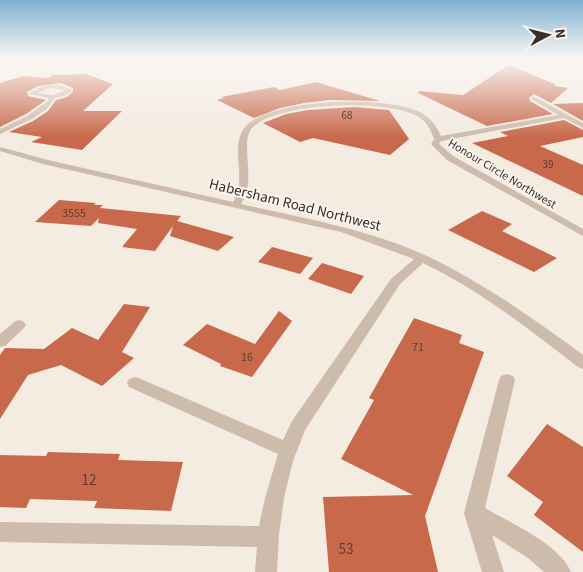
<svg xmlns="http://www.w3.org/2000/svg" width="583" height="572" font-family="'Source Sans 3',sans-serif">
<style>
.building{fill:#c8694b}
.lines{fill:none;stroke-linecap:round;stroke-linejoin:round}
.minor{fill:#cdbbac;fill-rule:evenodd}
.labels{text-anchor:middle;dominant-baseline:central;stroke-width:4;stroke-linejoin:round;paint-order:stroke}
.far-number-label{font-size:11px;fill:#5e3e33}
.far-street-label{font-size:12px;fill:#3b302b;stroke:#fbf5ee}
.number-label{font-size:12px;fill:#5e3e33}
.street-label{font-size:15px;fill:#3b302b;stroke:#fbf5ee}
.near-number-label{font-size:15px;fill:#5e3e33}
</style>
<rect width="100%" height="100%" fill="#f4ebe1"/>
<g class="building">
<path d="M509,65L554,84L555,86L568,88L551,103L534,94L529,98L530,101L553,114L487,126L418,93L419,91L463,95Z"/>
<path d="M86,74L113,84L83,111H122L82,150L31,142L42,137L9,132L33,121L48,111L56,100L67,97L73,91V88L61,83L38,86L27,92L28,96L46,100L26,114L0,127V83L23,76L48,78L53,75Z"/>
<path d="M316,82L380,101L330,100L304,103L280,108L254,118L217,100L224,98L221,97L274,87L280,90Z"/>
<path d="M583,103V121L553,104Z"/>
<path d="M355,107L389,110L409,139L390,155L313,138L300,142L263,123L286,114L308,110Z"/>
<path d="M564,120L583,130V137L540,146L583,165V196L472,143L508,136L500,132Z"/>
<path d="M59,200L96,203L94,205H103L100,208L181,216L177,221L234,237L218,251L170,236L173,226L155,251L122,247L137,229L98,223L99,218L91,226L35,222Z"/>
<path d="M482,211L512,224L502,231L557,258L534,272L448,230Z"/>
<path d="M272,247L313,258L300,274L258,262Z"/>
<path d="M322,263L364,276L351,294L308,279Z"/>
<path d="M124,304L150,307L122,352L134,358L102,386L61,365L28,375L0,419V355L5,348L44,349L72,328L98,340Z"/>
<path d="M279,311L292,321L252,377L220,366L221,364L183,345L207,324L255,344Z"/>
<path d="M414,318L462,335L459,343L484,352L425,516L438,572H329L323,497L413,495L341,459L374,400L369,398Z"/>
<path d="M547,424L583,447V552L534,515L543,502L507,476Z"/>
<path d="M48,452L120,454L118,460L183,462L171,511L94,508L97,501L30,499L26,508L0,507V455L46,456Z"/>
</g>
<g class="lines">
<g class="minor">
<path d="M50,85H60L72,90L67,95L55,98L47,109L32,119L0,134V129L27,116L48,101L49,98L28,94L38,88ZM50,88L65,90L53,95L37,93Z"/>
<path d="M533,96L583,123V128L564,118L441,141L439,144L453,156L583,229V236L447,160L431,144L434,139C430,127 425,119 413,114C380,100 281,102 253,127C238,141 258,180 241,204C303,218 369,229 427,256C483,283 533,318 583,355V369L578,367C528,329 480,290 423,263L400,284L305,430L293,461L284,498L279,535L277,572H255L257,547L0,542V522L259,526L265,498L278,454L129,387L127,383L129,379L135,377L141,379L283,440L292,421L391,279L414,259L341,232L43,164L0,151V147L48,160L233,202C249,179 227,145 247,125C274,98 385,96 418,111C430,117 436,125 441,136L558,115L531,99Z"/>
<path d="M19,320L24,322L26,325L24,328L5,346L0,347V334L14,322Z"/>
<path d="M507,374L513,376L515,380L485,508C510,523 560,544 571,572H544L528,558L492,535L504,572H482L464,513L499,380L501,376Z"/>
</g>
</g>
<linearGradient id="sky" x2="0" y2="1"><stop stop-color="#7eb2d2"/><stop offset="0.42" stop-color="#faf6f2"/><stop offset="1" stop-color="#faf6f2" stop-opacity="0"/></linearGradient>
<rect width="583" height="138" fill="url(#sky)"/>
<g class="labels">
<g class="far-number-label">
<text x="347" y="115">68</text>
<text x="548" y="164">39</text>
</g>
<g class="far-street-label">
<text transform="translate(502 174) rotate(31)">Honour Circle Northwest</text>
</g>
<g class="number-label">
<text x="74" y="213">3555</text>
<text x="418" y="347">71</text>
<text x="247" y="357">16</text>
</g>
<g class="street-label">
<text transform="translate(295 205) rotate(14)">Habersham Road Northwest</text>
</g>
<g class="near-number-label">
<text x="89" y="480">12</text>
<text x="346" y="549">53</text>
</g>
</g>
<g transform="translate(548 35) rotate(83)" stroke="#fbf5ee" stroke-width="4" paint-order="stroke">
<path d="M0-4L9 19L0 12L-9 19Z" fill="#3b302b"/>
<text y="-8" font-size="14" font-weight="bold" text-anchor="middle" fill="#3b302b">N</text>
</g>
</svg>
